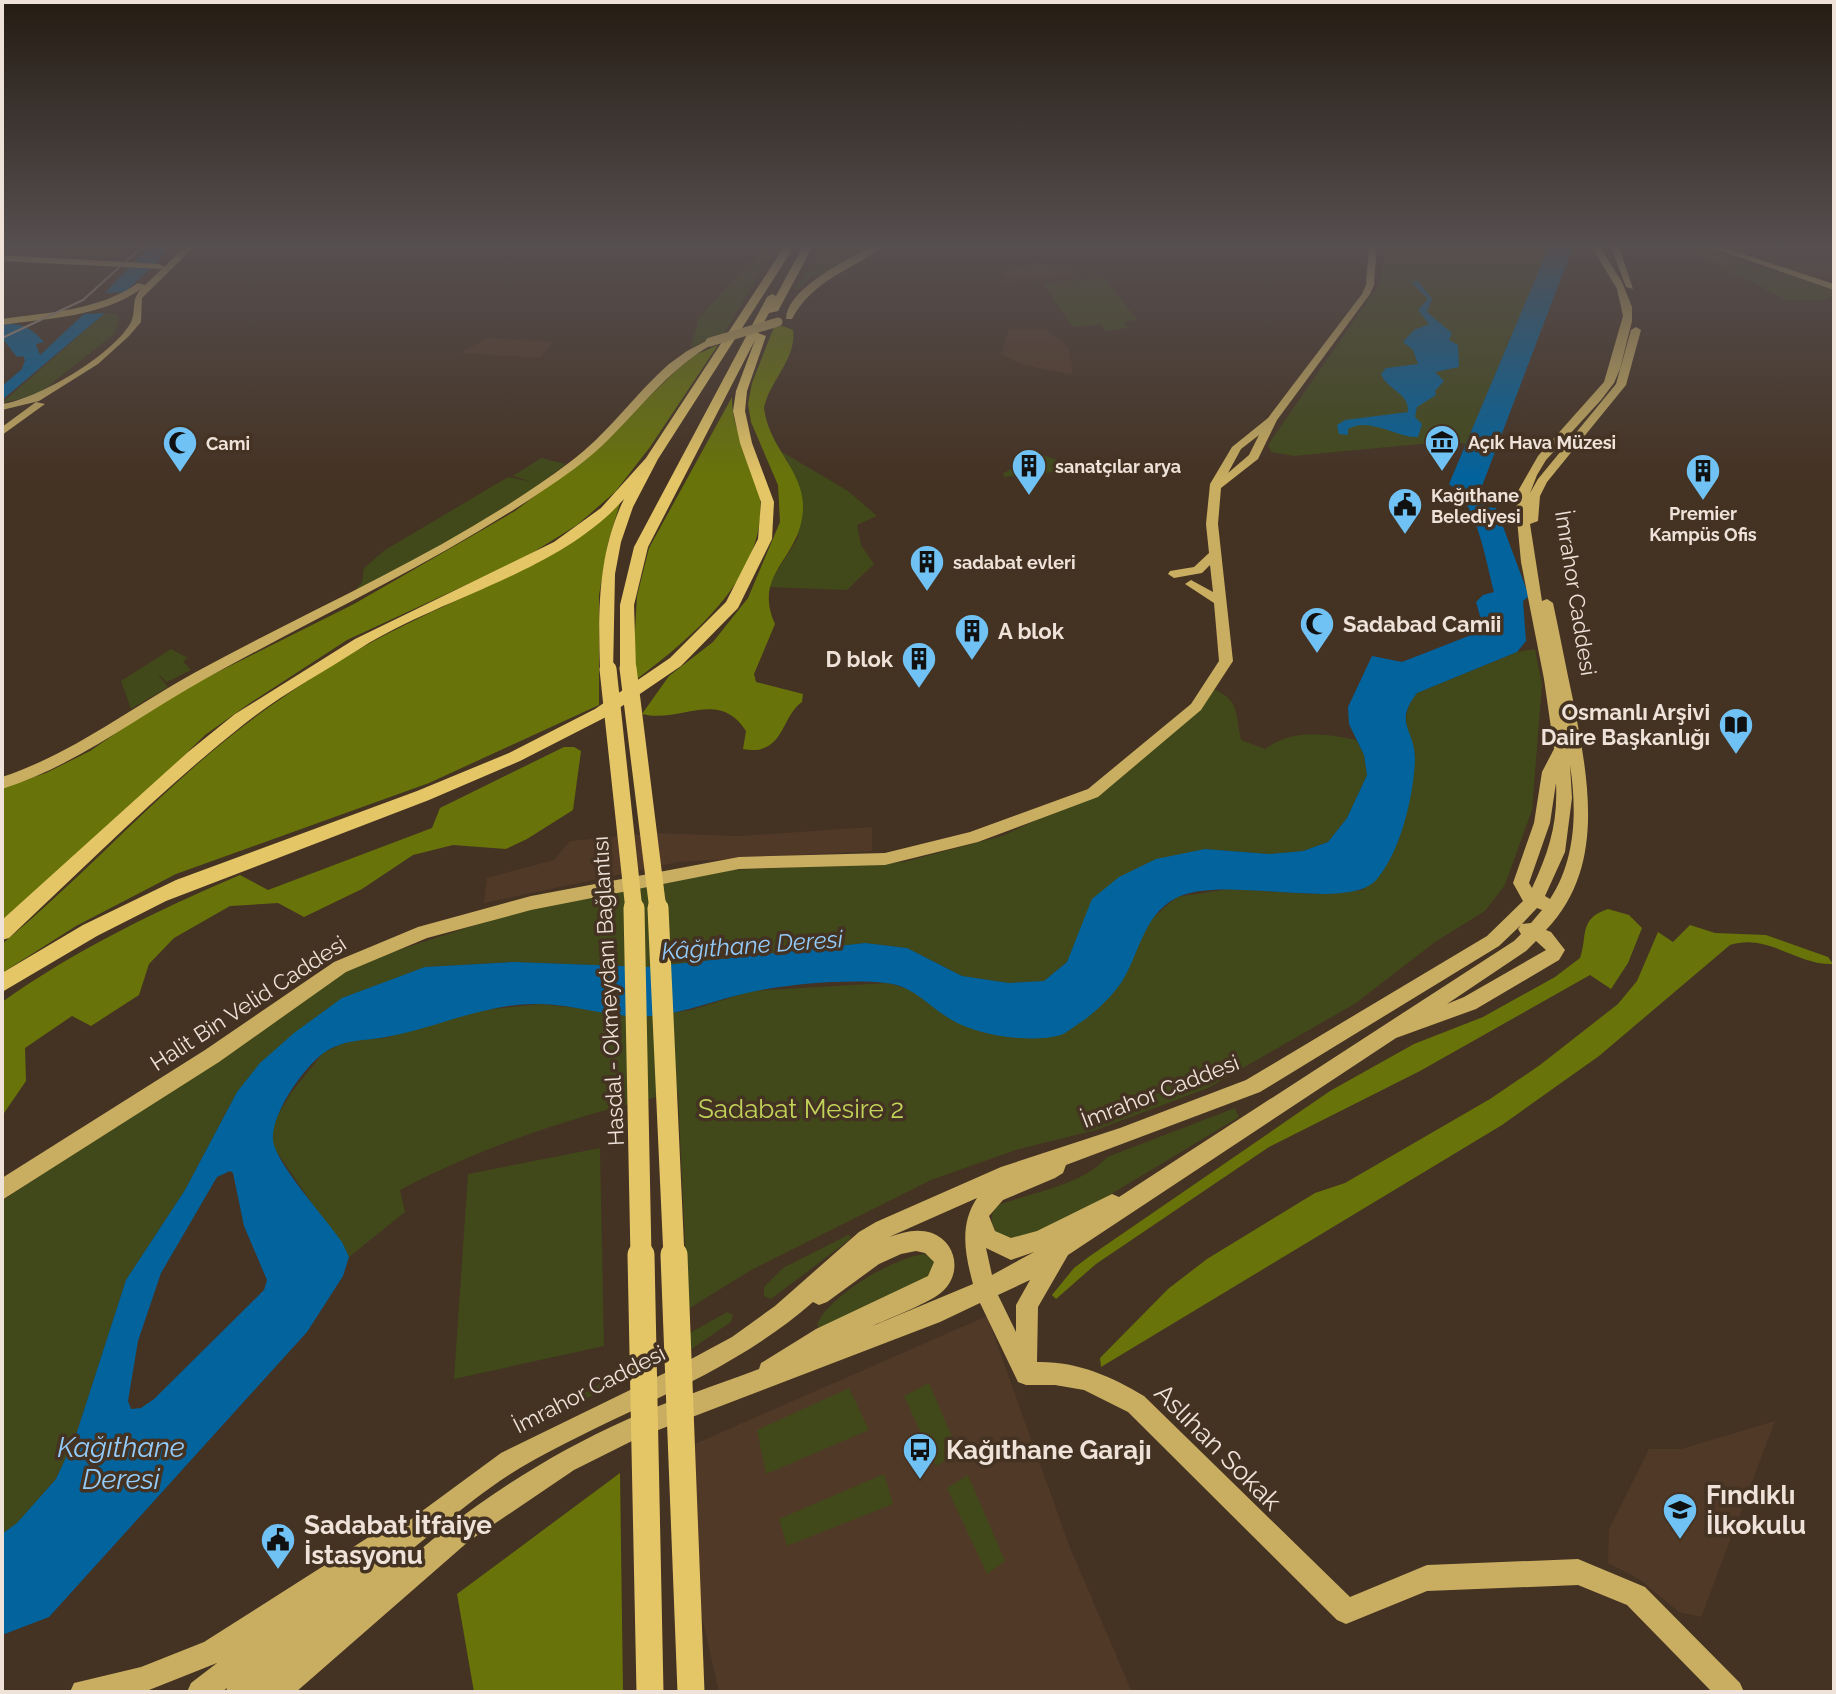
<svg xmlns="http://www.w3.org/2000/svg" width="1836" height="1694" font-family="Raleway,sans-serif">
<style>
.built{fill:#513927}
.green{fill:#41491a}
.forest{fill:#687409}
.water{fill:#02639d;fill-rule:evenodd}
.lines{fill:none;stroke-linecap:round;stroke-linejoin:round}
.major{fill:#c9ae61;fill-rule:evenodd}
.highway{fill:#e5c667;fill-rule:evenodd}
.tram{stroke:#a89a8e;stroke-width:2}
.major-bridge{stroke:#c9ae61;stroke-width:9}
.highway-bridge-far2{stroke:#e5c667;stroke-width:17}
.highway-bridge-far1{stroke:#e5c667;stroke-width:21}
.highway-bridge{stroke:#e5c667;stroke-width:27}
.labels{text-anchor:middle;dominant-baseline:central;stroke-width:7;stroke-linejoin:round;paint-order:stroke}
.far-poi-label{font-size:18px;font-weight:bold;fill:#eee2d9;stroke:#443223;text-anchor:start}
.street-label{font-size:22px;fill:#eee2d9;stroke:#443223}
.poi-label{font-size:22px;font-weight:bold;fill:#eee2d9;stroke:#443223;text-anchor:start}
.water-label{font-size:24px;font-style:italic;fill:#93ccfb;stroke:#443223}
.near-park-label{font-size:26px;fill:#c1d358;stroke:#443223}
.near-street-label{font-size:26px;fill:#eee2d9;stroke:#443223}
.near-poi-label{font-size:26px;font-weight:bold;fill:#eee2d9;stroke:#443223;text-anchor:start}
.near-water-label{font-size:28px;font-style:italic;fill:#93ccfb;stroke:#443223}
</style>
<rect width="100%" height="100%" fill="#443223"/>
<g class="built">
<path d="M1715,244H1833L1834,283L1743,255Z"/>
<path d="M1039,263L1063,266L1075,274L1073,278L1003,283L1002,272Z"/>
<path d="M1046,329L1069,348L1073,375L1024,365L1001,354L1009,330Z"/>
<path d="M488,338L552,342L540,358L460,353Z"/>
<path d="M872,827V851L678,862L484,903L487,878L554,860L570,841L653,833L740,836Z"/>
<path d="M987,1316L1069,1545L1132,1692H719L701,1613L690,1446Z"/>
<path d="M1775,1421L1701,1617L1679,1612L1639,1579L1608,1563L1609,1529L1649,1449H1681Z"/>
</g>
<g class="green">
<path d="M43,244H136L115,258L29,252Z"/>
<path d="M762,244H782L766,262L723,335L691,347L699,318L750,262L755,261Z"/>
<path d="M821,244H877L822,276H812L800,289H794L813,264Z"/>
<path d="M1386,244H1550L1466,444L1451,441L1294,456L1271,452L1268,445L1380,283Z"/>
<path d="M1678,244H1700L1737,260L1834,289V295L1823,300H1786Z"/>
<path d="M1104,278L1137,320L1123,322L1128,328L1105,331L1101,324L1073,327L1043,283Z"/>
<path d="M105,313L117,314L119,319L114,334L37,395L2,403Z"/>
<path d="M777,449L848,491L877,516L857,525L861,545L874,564L847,590L767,587L798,538L787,460Z"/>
<path d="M1043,455L1071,465L1065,471L1004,477L1003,473Z"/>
<path d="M541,458L566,464L505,510L348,599L362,582L364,568L385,550L508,477L532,482L513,476Z"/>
<path d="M171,649L188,658L183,661L191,670L167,682L157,673L168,687L131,709L121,681Z"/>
<path d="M1535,649L1542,685L1532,810L1505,885L1485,911L1435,942L1356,1003L1208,1088L1096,1130L1019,1149L931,1180L753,1269L688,1309L678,1092C581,1114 487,1144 400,1190L405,1212L349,1257L274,1148L271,1127L291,1093L323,1053L350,1040L385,1038L474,1011L541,1004L647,1016L692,1010L751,991L887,983L915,991L948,1018L1091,1015L1121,983L1149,921L1177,897L1229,889L1312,894L1363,890L1415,753C1406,729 1400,714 1417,693L1517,652Z"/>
<path d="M1211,688C1240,700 1235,711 1241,740L1265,749C1292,729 1324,733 1356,740L1364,755L1367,775L1347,818L1328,842L1303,851L1269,854L1205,849L1079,935L1067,962L1044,981L1009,983L962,976L907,948L865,943L648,967L514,962L425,967L237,1092L185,1190L126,1280L75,1438L56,1479L17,1523L2,1534V1201L340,969L510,914L730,870L904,862L1002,836L1098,792Z"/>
<path d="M1235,1108L1239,1117L1098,1202L1019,1241L1001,1239C992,1227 988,1220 996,1206C1031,1192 1082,1186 1107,1157Z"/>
<path d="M600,1148L604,1346L454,1379L468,1174Z"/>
<path d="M848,1235L851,1236L849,1240L771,1299L764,1296V1287L783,1268Z"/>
<path d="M924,1254L935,1261L936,1274L820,1330L817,1324C831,1294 892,1259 924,1254Z"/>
<path d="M727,1312L733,1315L731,1322L693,1348L564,1409L563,1405Z"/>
<path d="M929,1383L959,1453L936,1466L904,1396Z"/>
<path d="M849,1388L869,1430L766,1474L757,1430Z"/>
<path d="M884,1474L893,1504L787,1546L779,1519Z"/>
<path d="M968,1475L1005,1561L987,1574L947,1488Z"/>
</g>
<g class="forest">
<path d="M783,326L793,330C797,359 769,381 764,408C769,449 805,471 803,510C800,560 752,573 775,624L754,674L756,682L803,694L802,702C781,716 784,757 743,749L746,731C718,688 681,724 642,714L669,676L713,642L748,598L780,522L778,485L751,422L748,404L752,383L774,327Z"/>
<path d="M718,345L650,447L615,492L577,525L524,558L347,640L250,703L205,735L119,819L2,921V788L46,773L90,751L170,696L354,604L515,511L582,461L679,368L695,355Z"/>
<path d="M732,397C732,435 748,443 756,473C781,564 699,632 637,679L634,648L637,596L649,548Z"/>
<path d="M620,503L608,543L599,595V705L429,783L176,874L76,926L2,973V944C98,865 181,765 285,696C323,670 363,645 405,625C479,588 559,561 620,503Z"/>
<path d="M564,747H574L581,751L573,810L527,839L506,849L453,845L413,855L362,889L304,917L278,903L230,906L174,938L149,964L139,995L91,1026L72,1016L25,1048L26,1081L2,1116V1002C77,949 156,911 240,875L268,890L432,828L440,808Z"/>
<path d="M1608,909L1629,915L1642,928L1628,963L1611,989L1590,975L1420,1071L1269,1147L1096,1264L1056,1299L1052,1295L1074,1268L1090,1256L1330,1091L1414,1044L1483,1017L1555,977L1580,958C1588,936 1578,919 1608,909Z"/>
<path d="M1690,925L1715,933L1766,935L1828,957L1833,964C1796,965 1768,933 1730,945L1599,1056L1502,1125L1101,1367L1100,1358L1168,1289L1207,1259L1315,1193L1345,1183L1490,1099L1540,1065L1618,1004L1637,981L1658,932L1673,942Z"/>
<path d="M620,1473L623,1692H474L457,1594Z"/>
</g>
<g class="water">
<path d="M151,244H171L160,260L125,292L105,293Z"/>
<path d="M1550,244H1574L1479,494L1485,507L1496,508L1529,596L1523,601L1526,641L1517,652L1417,693C1393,724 1415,729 1415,759C1414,794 1401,851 1377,879C1348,914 1223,873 1176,898C1142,916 1140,954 1121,983C1111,997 1095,1013 1081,1022C1076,1025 1068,1032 1061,1035C1030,1044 973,1035 947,1017C925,1003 913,986 886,983C847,979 788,984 751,992C717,999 686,1013 651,1016C614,1019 577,1005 541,1004C486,1002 438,1028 386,1037C364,1041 345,1039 325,1052C304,1066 266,1120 274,1145C281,1169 326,1219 342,1242L349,1257L343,1276L307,1332L49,1617L2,1635V1534L17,1523L56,1479L75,1438L126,1280L185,1190L237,1092L260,1063L294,1033L342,998L425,967L514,962L648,967L865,943L907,948L962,976L1009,983L1044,981L1067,962L1092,899L1119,877L1156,859L1205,849L1269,854L1303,851L1328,842L1347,818L1367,775L1364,755L1349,724L1348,707L1372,656L1402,662L1484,630L1476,602L1483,595L1494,592C1485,559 1478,505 1449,484ZM230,1171L233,1173L244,1226L267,1280L264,1290L154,1399L141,1408L131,1409L128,1401L138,1341L161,1273L217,1177Z"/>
<path d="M1418,281L1432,299L1427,312L1452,333L1449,340L1458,345L1459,367L1435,372L1444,381L1435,391L1436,395L1417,407L1415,417L1422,424L1418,437C1397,438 1369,416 1348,429V435L1339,434L1337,425L1345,420L1408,412C1409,392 1388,391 1381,374L1386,368L1418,364L1413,350L1403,342L1414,330L1429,324L1418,310L1428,299L1411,282Z"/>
<path d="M105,313L2,400V386L22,369L25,360L23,356L17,357L2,338V325C19,321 33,329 44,342L36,344L40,355L84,314Z"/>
</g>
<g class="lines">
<g class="major">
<path d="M188,244H197L142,298L141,322L129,336L98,364L39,401L2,410V404C38,399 111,356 130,324C137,312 130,300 141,289C102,317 48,318 2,325V319C49,312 98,311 138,283L145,285L162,269L2,261V255L160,264L164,267Z"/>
<path d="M877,244H887C854,269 813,279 792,319H786C787,287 851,258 877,244Z"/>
<path d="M1369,244H1377L1374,285L1370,294L1277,420L1258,459L1221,488L1218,524L1233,661L1201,710L1098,797L978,842L885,865L739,869L531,910L427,938L346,972L219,1062L2,1200V1178L205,1050L334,962L418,927L531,896L739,857L885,853L970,832L1088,789L1191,704L1219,661L1214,603L1185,584L1191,580L1213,592L1210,565L1202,573L1174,578L1168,574L1170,571L1194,567L1209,553L1206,524L1210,484L1232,447L1268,418L1362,294L1366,285ZM1259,435L1249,455L1228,473L1241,449Z"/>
<path d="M1590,244H1598L1622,282L1632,307V321L1620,369L1614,383L1601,400L1546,460L1537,475L1530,493L1538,479L1616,384L1631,330L1636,327L1641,330L1626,385L1547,482L1540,496L1538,521L1530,524L1542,601L1547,599L1553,603C1560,635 1566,668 1573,700C1588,777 1607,867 1546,930L1551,932L1565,950L1559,960L1476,1009L1396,1038L1068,1255L1038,1307L1037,1362C1076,1361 1111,1376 1144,1396L1350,1597L1427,1565L1578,1559L1645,1587L1740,1683L1744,1692H1712L1627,1605L1578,1585L1427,1591L1346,1624L1337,1620L1128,1412L1084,1390L1055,1385H1026L1018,1382L980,1303L940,1322L640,1437L574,1470L469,1541L296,1692H263V1690L226,1692L227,1688L222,1692H187L191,1683L217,1663L144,1692H70L74,1683L141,1667L204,1642L383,1528L392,1525L399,1528L501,1453L667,1372L732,1337L775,1306L859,1232L876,1222L1001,1167L1120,1128L1246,1080L1487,936L1523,901L1513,883L1534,823L1542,772L1554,749L1544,679L1521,562L1516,509L1518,491L1538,456L1604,382L1623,316L1617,289ZM1570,765C1577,810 1576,860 1550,899L1545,896L1565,852L1572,798ZM1556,783C1558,823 1549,852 1532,888L1529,883L1550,823ZM1537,908L1542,910L1531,923L1522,924ZM1521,925L1518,929L1521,934L1514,941L1119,1197L1112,1194L1037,1231L1011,1238L995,1231L989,1216L1003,1200L1055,1178L1063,1173L1066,1165L1260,1092L1499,946ZM1536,941L1546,950L1464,997L1447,1004L1526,951ZM977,1198C959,1225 965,1254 973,1284L870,1327C887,1319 933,1302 944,1290C962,1272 956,1242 932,1233C917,1228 903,1232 889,1237ZM986,1248L1011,1260L1034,1252L992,1275ZM916,1251L925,1253L934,1262L928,1276L816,1329L761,1363L759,1369C715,1386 669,1400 626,1420C550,1454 477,1501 414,1555L407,1553C443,1525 481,1491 520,1468C619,1410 725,1379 813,1302L819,1305L827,1302L879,1264L901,1254ZM1030,1280L1016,1305V1332L998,1295Z"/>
<path d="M1610,244H1618L1633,289L1626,287Z"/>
<path d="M1701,244H1713L1834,284V290Z"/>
<path d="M710,339L713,340V344C657,375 626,432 574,469C458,553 329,610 205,679C137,717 77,765 2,789V777C72,754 129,709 194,673C320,604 454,549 570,462C607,435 634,395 669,364L687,351Z"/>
<path d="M36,402L45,404L2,435V427Z"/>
</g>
<g class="highway">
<path d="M786,244H796L658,459L633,507L621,542L615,574L613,673L608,674L600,669C598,610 598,553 624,499C560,572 442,597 361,648C322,673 279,696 243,725C161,790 86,866 9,938L2,940V920L188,752L235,714L355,639L554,542L601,508L646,458Z"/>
<path d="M804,244H814L778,311L769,313L758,333L766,336L747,391L745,411L752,443L774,502L772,539L738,608L681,666L606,717L520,761L429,800L166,901L97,936L2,992V973L83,925L176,880L417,791L509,753L595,709L670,658L726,602L758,539L761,502L740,443L733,411L736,391L755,340L648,547L634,605L636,668L628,673L620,668V605L634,547L767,297L772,294L776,296Z"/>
</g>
<path class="tram" d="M2,338L83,300L145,244"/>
<path class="major-bridge" d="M710,342L778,322"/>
<g class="highway-bridge-far2">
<path d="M628,668L658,910"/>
<path d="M608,669L634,910"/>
</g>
<g class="highway-bridge-far1">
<path d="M634,908L641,1257"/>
<path d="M658,908L674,1257"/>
</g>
<g class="highway-bridge">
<path d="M641,1255L650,1692"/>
<path d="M674,1255L691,1692"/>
</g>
</g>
<linearGradient id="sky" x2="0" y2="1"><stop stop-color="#251c13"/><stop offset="0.51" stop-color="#564f50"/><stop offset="1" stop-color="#564f50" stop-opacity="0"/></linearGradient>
<rect width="1836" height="481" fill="url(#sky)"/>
<defs>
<symbol id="museum-pin" viewBox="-11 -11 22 30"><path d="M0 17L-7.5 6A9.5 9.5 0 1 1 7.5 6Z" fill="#70c2f4" stroke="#443223"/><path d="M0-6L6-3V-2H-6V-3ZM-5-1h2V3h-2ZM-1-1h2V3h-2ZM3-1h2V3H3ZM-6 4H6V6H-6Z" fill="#111"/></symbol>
<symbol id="mosque-pin" viewBox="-11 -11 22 30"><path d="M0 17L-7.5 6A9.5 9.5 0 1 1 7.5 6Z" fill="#70c2f4" stroke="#443223"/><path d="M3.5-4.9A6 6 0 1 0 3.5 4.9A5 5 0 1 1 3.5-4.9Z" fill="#111"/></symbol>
<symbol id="building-pin" viewBox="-11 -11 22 30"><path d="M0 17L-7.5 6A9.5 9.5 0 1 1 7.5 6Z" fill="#70c2f4" stroke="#443223"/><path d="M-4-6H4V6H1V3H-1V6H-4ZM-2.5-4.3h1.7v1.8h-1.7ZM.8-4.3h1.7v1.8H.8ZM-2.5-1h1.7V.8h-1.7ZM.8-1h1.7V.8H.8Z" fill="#111"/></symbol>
<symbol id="civic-pin" viewBox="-11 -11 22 30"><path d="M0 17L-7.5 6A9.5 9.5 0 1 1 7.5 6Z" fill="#70c2f4" stroke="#443223"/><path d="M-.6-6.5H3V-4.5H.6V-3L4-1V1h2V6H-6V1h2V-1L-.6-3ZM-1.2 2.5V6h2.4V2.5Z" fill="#111"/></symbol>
<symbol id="library-pin" viewBox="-11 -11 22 30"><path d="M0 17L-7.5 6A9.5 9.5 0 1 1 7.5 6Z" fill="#70c2f4" stroke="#443223"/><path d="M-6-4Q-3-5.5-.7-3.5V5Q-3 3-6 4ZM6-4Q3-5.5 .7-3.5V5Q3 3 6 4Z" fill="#111"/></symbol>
<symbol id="bus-pin" viewBox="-11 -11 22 30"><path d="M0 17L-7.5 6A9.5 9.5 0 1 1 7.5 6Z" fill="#70c2f4" stroke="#443223"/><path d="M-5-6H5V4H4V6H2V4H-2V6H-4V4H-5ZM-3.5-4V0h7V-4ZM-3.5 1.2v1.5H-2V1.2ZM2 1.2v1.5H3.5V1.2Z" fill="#111"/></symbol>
<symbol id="school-pin" viewBox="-11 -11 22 30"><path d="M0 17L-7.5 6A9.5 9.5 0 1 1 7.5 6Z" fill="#70c2f4" stroke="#443223"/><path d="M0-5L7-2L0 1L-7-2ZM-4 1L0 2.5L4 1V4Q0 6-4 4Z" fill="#111"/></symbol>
</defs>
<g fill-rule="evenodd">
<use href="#museum-pin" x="1422" y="422" width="40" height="54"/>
<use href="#mosque-pin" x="160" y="423" width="40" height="54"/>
<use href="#building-pin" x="1009" y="446" width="40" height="54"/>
<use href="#building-pin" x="1683" y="451" width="40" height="54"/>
<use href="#civic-pin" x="1385" y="485" width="40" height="54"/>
<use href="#building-pin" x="907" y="542" width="40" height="54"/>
<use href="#mosque-pin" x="1297" y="604" width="40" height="54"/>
<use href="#building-pin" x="952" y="611" width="40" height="54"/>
<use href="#building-pin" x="899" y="639" width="40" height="54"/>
<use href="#library-pin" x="1716" y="705" width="40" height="54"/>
<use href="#bus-pin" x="900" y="1430" width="40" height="54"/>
<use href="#school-pin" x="1660" y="1490" width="40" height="54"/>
<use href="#civic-pin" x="258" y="1520" width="40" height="54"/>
</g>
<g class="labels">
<g class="far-poi-label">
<text x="1468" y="442">Açık Hava Müzesi</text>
<text x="206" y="443">Cami</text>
<text x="1055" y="466">sanatçılar arya</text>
<text x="1431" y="495">Kağıthane<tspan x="1431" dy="21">Belediyesi</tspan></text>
<text x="1703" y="513" text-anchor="middle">Premier<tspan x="1703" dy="21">Kampüs Ofis</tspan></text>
<text x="953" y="562">sadabat evleri</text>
</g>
<g class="street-label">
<text transform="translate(1576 593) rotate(81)">İmrahor Caddesi</text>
<text transform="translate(608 991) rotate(-93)">Hasdal - Okmeydanı Bağlantısı</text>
<text transform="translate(248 1003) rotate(-33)">Halit Bin Velid Caddesi</text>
<text transform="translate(1160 1091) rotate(-21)">İmrahor Caddesi</text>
<text transform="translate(589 1389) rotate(-27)">İmrahor Caddesi</text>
</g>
<g class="poi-label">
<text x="1343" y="624">Sadabad Camii</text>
<text x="998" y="631">A blok</text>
<text x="893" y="659" text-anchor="end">D blok</text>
<text x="1710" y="712" text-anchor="end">Osmanlı Arşivi<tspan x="1710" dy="25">Daire Başkanlığı</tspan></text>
</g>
<g class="water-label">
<text transform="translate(752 945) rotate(-4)">Kâğıthane Deresi</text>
</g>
<g class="near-park-label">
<text x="801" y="1109">Sadabat Mesire 2</text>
</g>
<g class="near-street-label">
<text transform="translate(1218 1447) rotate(45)">Aslıhan Sokak</text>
</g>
<g class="near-poi-label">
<text x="946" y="1450">Kağıthane Garajı</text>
<text x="1706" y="1495">Fındıklı<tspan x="1706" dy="30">İlkokulu</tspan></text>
<text x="304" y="1525">Sadabat İtfaiye<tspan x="304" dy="30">İstasyonu</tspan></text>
</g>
<g class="near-water-label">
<text x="121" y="1447">Kağıthane<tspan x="121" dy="32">Deresi</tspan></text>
</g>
</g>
<rect width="1836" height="1694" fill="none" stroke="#eee2d9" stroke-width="8"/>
</svg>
